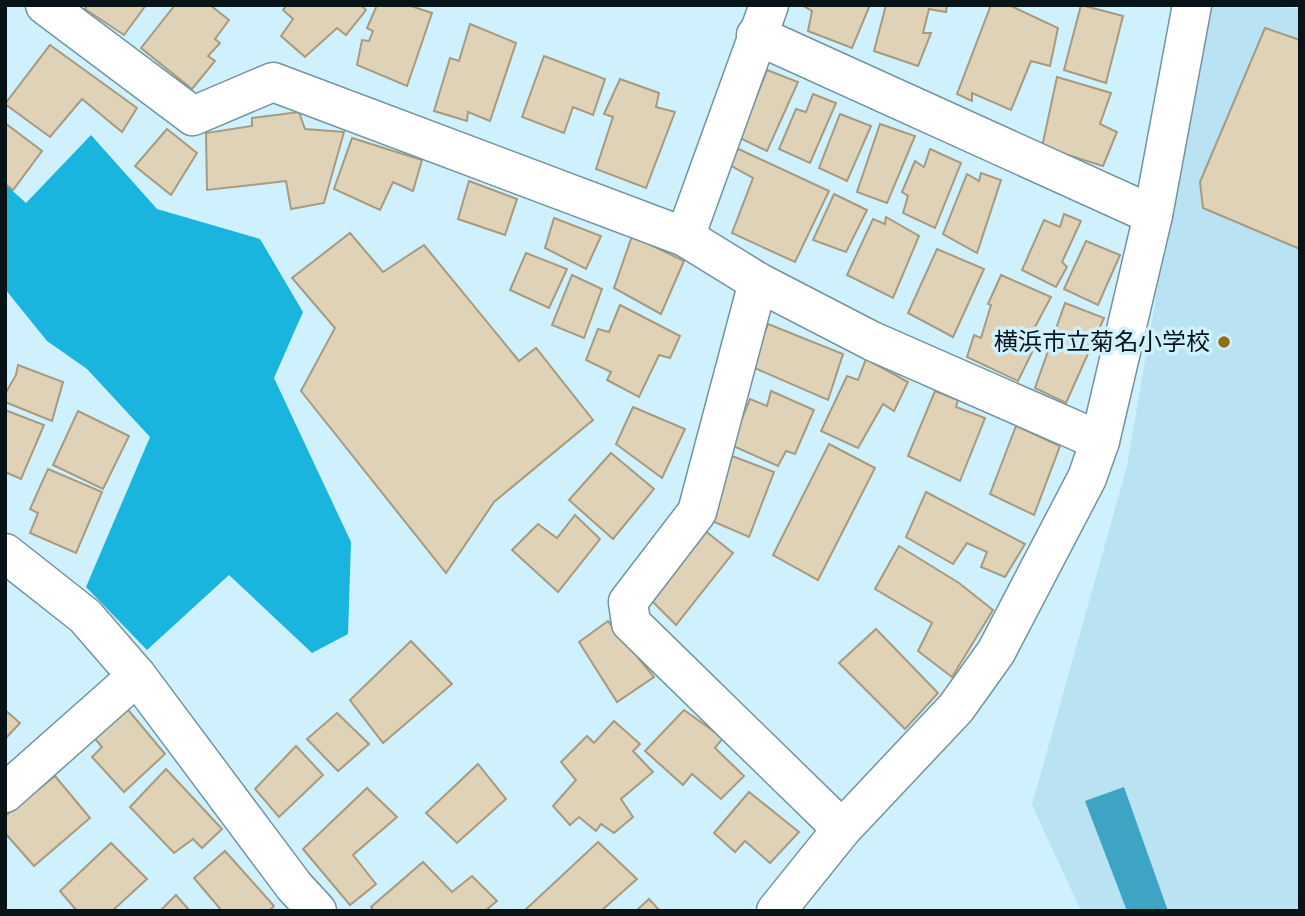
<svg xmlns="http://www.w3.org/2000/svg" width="1305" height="916" font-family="Roboto,'Noto Sans JP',sans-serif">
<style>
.built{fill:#b9e2f2}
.forest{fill:#1ab5de}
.water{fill:#3ea4c3}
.building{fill:#dfd2b6;stroke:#a69a7f;stroke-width:2}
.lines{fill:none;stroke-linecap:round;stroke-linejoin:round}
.street-casing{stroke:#73939e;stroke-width:41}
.street{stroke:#fff;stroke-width:38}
.poi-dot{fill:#916f15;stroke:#cff1fe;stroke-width:2.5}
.labels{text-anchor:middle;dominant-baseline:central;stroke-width:7;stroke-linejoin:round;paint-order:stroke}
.poi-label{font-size:24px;fill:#071317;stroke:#cff1fe;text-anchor:end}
</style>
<rect width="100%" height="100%" fill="#cff1fe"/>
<path class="built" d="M1206,5L1300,8V911H1081L1032,805L1127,466Z"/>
<path class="forest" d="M91,135L157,209L260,239L303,312L274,378L351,542L348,634L312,653L229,575L147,650L86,587L150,437L87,369L47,341L5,289V184L26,203Z"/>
<path class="water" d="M1124,787L1168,911H1127L1085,801Z"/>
<g class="building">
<path d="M87,5H146L124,35L85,9Z"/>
<path d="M175,5H210L229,20L215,39L220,43L208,56L215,61L192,89L141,48Z"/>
<path d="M287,5H361L366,10L346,35L337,28L305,57L281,36L293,19L283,10Z"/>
<path d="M377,5H408L432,13L407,86L357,65L362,40L369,41L373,31L367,28Z"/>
<path d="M802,5H870L852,48L808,31L812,11Z"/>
<path d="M886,5H947L946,12L929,9L923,33H931L918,66L874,51Z"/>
<path d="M991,5H1009L1058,28L1050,66L1031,61L1011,110L972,93V101L957,94Z"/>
<path d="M1081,5L1123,16L1106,83L1064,70Z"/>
<path d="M470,24L516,43L490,121L468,112L467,121L434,111L450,58L459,61Z"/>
<path d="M1265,28L1300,40V249L1203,208L1200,182Z"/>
<path d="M50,45L137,108L122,132L82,99L50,137L5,104Z"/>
<path d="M544,56L605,79L593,115L573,107L564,133L522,117Z"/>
<path d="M767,70L798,82L767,151L740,138Z"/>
<path d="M1057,77L1111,93L1100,124L1117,132L1103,166L1042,147Z"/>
<path d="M620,79L659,93L656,107L675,112L646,188L596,169L613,117L604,114Z"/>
<path d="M813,94L836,103L810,163L779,149L796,109L806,112Z"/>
<path d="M299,112L305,129L344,132L324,203L291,209L286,181L207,190L206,133L252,126V118Z"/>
<path d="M840,114L871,126L847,181L819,168Z"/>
<path d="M5,123L42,151L13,190L5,184Z"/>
<path d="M880,124L915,136L887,203L857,192Z"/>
<path d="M167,129L197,153L171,195L135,166Z"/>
<path d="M352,138L422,160L413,191L393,182L380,210L334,189Z"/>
<path d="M732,146L829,191L795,262L732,233L753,178L726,163Z"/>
<path d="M930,149L961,163L935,228L903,213L908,196L902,192L915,161L924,167Z"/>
<path d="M981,173L1001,180L977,253L943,234L967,174L979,181Z"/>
<path d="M469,181L517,199L505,235L458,219Z"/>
<path d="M834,194L867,210L846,252L813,240Z"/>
<path d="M1064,214L1081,221L1062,262L1067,267L1056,287L1022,270L1044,220L1060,227Z"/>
<path d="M886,217L919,236L893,298L847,275L873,219L885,224Z"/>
<path d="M554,218L601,236L586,269L545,248Z"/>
<path d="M350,233L383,272L424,245L519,361L536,348L593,420L494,502L446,573L301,391L335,328L292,278Z"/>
<path d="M632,236L684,261L661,314L614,288Z"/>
<path d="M1086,241L1120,255L1098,305L1064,289Z"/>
<path d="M937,249L984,269L953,337L908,313Z"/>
<path d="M526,253L567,269L549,308L510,290Z"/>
<path d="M572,275L602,289L584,338L552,325Z"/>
<path d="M1001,275L1051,297L1035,327L1040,336L1018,381L967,357L974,335L981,338L991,305L988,304Z"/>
<path d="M1065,303L1104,318L1066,403L1035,388Z"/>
<path d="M620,305L680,336L670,358L659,355L639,397L607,380L611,372L586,360L598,329L609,332Z"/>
<path d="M768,324L843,354L828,400L750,366Z"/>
<path d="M866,359L908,382L894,411L883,404L858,448L821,431L847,376L858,380Z"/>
<path d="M18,365L63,382L52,421L5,402V394L16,375Z"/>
<path d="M771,391L814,410L795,454L786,451L778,466L731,445L750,399L767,406Z"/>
<path d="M935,391L958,400L956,407L985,418L960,481L908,456Z"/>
<path d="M633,407L685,429L662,478L616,444Z"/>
<path d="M5,410L44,425L21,479L5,472Z"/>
<path d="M78,411L129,436L103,489L53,465Z"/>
<path d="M1016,426L1060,446L1034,515L990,494Z"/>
<path d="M829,444L875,468L818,580L773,555Z"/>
<path d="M611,453L654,489L613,539L569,500Z"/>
<path d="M732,456L774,472L749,537L712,521Z"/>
<path d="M48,469L102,492L76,553L30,533L38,513L30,509Z"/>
<path d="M926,492L1025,544L1005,577L981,567L987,552L967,543L953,564L906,537Z"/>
<path d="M575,515L600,539L558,592L512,550L538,524L557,538Z"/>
<path d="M699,526L733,553L676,625L644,593Z"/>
<path d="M899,546L959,583L993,610L952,677L918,651L932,623L875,589Z"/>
<path d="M608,621L654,677L617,702L579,642Z"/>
<path d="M876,629L938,693L905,729L839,663Z"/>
<path d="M411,641L452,684L383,743L350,700Z"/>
<path d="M124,705L165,754L124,792L92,757L102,747L91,734Z"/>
<path d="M5,710L20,723L5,739Z"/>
<path d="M684,710L723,738L715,748L744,776L721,799L692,774L683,785L645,751Z"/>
<path d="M337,713L369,744L338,771L307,739Z"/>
<path d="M614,721L640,744L633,751L653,772L621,799L633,817L614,833L601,824L596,831L579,817L570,825L553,806L576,780L561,762L587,736L594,743Z"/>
<path d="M296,746L323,775L279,817L255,789Z"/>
<path d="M478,764L506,799L457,843L426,813Z"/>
<path d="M166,769L222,829L202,848L193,839L174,853L130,807Z"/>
<path d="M55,776L90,818L34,866L5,833V816Z"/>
<path d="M367,788L397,817L353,855L376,884L350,905L303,849Z"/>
<path d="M749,792L799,832L770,863L745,841L735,852L714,833Z"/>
<path d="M598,842L637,879L601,911H524Z"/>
<path d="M111,843L147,879L112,911H77L60,891Z"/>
<path d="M225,851L274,906L269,911H222L194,878Z"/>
<path d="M423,862L452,892L472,876L497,901L485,911H374L371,907Z"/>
<path d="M176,895L190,911H160Z"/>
<path d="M649,899L660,911H636Z"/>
</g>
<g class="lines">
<defs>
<g id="street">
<path d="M45,5L193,116L273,82L685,237L758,282L872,341L1100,441"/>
<path d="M756,35L1153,215"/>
<path d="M685,237L769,5"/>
<path d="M758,282L697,512L628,602L631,623L842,829"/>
<path d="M5,553L85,616L137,676L294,886L317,911"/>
<path d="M5,793L137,676"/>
<path d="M776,911L842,829L956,708L996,652L1087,478L1100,441L1153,215L1192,5"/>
</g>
</defs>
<use href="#street" class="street-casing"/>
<use href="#street" class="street"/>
</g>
<circle class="poi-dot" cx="1224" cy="342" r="7"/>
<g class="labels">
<g class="poi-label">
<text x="1210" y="342">横浜市立菊名小学校</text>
</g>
</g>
<rect width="1305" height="916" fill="none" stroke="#071317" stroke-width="14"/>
</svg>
